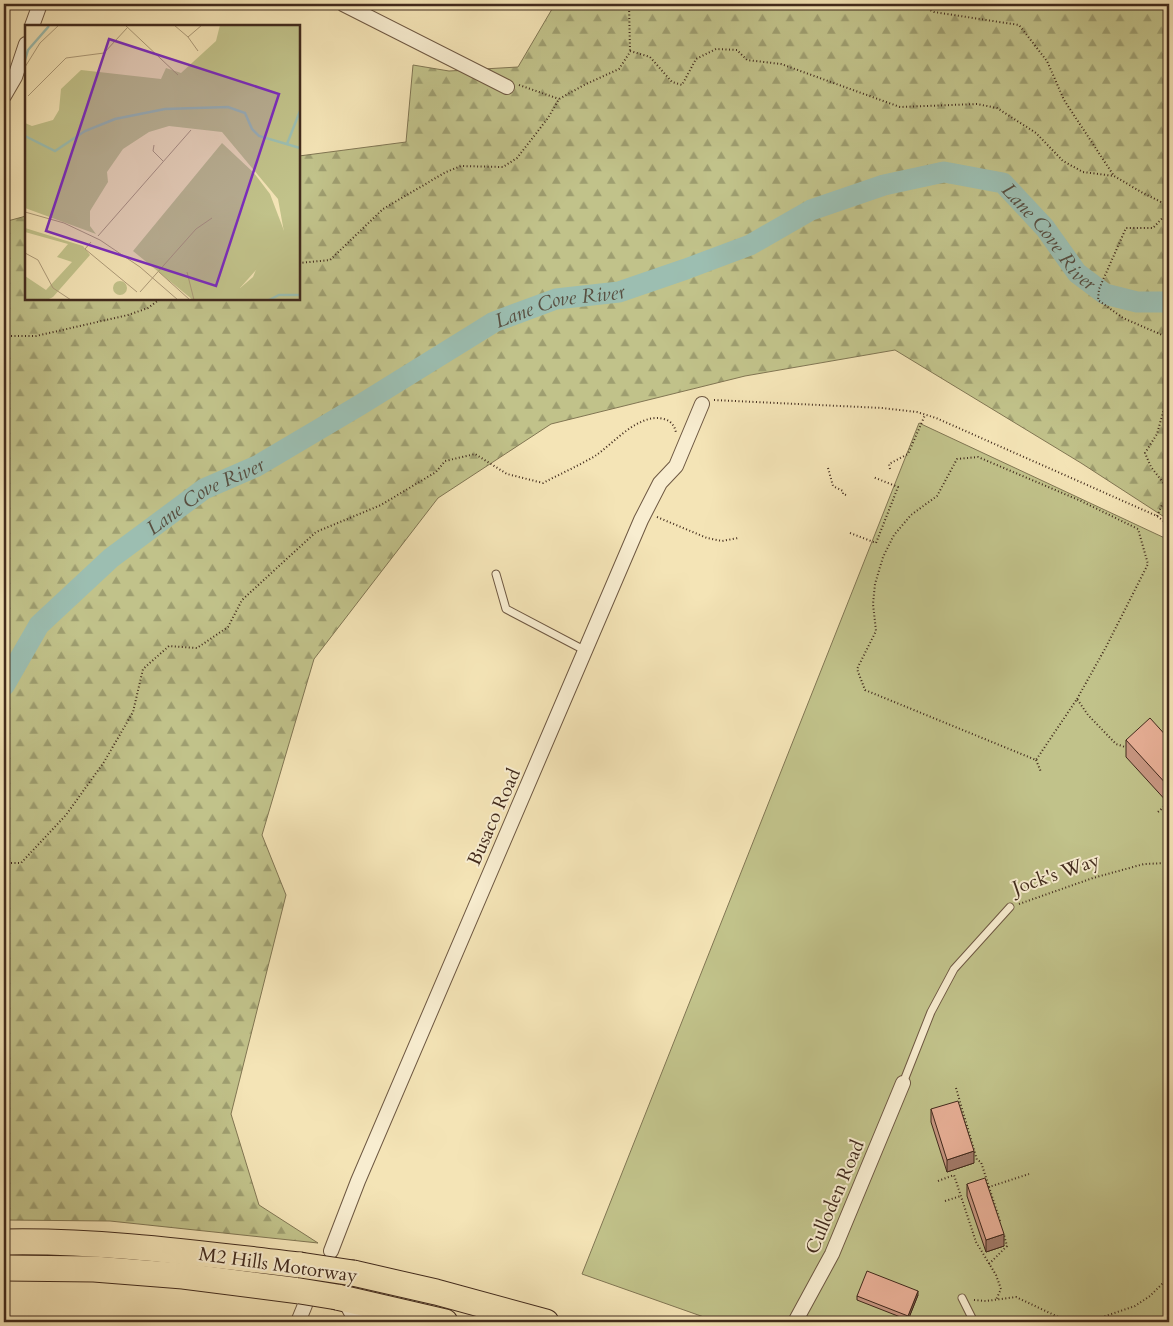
<svg xmlns="http://www.w3.org/2000/svg" width="1173" height="1326" font-family="Cardo,serif">
<style>
.grass{fill:#c1c28a;stroke:#817653}
.forest{fill:url(#forest-firs);stroke:#817653}
.lines{fill:none;stroke-linecap:round;stroke-linejoin:round}
.river{stroke:#9cbeb1;stroke-width:21}
.service-casing{stroke:#6e5842;stroke-width:9}
.minor-casing{stroke:#6e5842;stroke-width:16}
.motorway-casing{stroke:#412a1c;stroke-width:27}
.path{stroke:#412a1c;stroke-width:2;stroke-dasharray:1 2.5;stroke-linecap:butt}
.service{stroke:#f8edd0;stroke-width:7}
.minor{stroke:#f8edd0;stroke-width:14}
.motorway{stroke:#f4e4b6;stroke-width:25}
.motorway-bridge-casing{stroke:#412a1c;stroke-width:27;stroke-linecap:butt}
.motorway-bridge{stroke:#f4e4b6;stroke-width:25}
.wall{fill:#c79681;stroke:#412a1c}
.shaded-wall{fill:#a27a69;stroke:#412a1c}
.building{fill:#e7af96;stroke:#412a1c}
.labels{text-anchor:middle;dominant-baseline:central;stroke-width:4;stroke-linejoin:round;paint-order:stroke}
.street-label{font-size:19px;fill:#412a1c;stroke:#f8edd0}
.water-label{font-size:20px;font-style:italic;fill:#584f41;stroke:#f8edd0}
.inset-river{fill:none;stroke:#9cbeb1;stroke-width:2.5}
.inset-road{fill:none;stroke:#ac9a78;stroke-width:1}
.view{fill:#7b2cbf;fill-opacity:0.15;stroke:#7b2cbf;stroke-width:2.5}
.inset-edge{fill:none;stroke:#412a1c;stroke-width:2.5}
</style>
<defs>
<pattern id="forest-firs" width="22" height="20" patternUnits="userSpaceOnUse" patternTransform="scale(1.25)"><rect width="22" height="20" fill="#c1c28a"/><path d="M5 1l3.5 6h-7zM16 11l3.5 6h-7z" fill="#9e9e70"/></pattern>
</defs>
<rect width="100%" height="100%" fill="#f4e4b6"/>
<filter id="stains"><feTurbulence type="fractalNoise" baseFrequency=".004" numOctaves="4"/><feColorMatrix values="0 0 0 0 .2 0 0 0 0 .09 0 0 0 0 .02 0 0 0 .5 -.17"/></filter>
<radialGradient id="worn" r=".72"><stop offset=".6" stop-color="#630" stop-opacity="0"/><stop offset="1" stop-color="#630" stop-opacity=".3"/></radialGradient>
<path class="grass" d="M919,423L1169,540V1322H718L582,1274Z"/>
<path class="forest" d="M555,4H1169V520L1081,463L895,350L745,376L551,424L438,498L314,659L262,835L286,895L231,1114L259,1205L318,1243L110,1221L4,1220V222L26,216V299H299V156L406,142L413,65L449,71L518,67Z"/>
<g class="lines">
<path class="river" id="s1" d="M4,686L39,625L111,558L204,489L257,466L360,405L494,322L556,299L619,292L686,269L750,245L811,210L884,185L944,172L1003,183L1045,228L1077,273L1105,294L1137,302H1169"/>
<defs>
<g id="service">
<path d="M496,574L506,609L586,651"/>
<path d="M903,1083L931,1012L954,969L1010,907"/>
<path d="M962,1298L974,1322"/>
<path d="M343,1305L348,1314L375,1320L383,1316"/>
</g>
<g id="minor">
<path d="M343,4L507,87"/>
<path d="M32,26L40,4"/>
<path d="M4,96L15,77L26,44"/>
<path d="M331,1251L358,1181L641,520L660,483L676,466L702,404"/>
<path d="M298,1322L305,1305"/>
<path d="M795,1322L832,1254L903,1083"/>
</g>
<g id="motorway">
<path d="M4,1242C103,1240 202,1254 300,1265"/>
<path d="M4,1268L94,1269L183,1276L300,1291"/>
<path d="M353,1273L436,1292L546,1322"/>
<path d="M337,1297L445,1322"/>
</g>
</defs>
<use href="#service" class="service-casing"/>
<use href="#minor" class="minor-casing"/>
<use href="#motorway" class="motorway-casing"/>
<g class="path">
<path d="M629,4L630,51"/>
<path d="M918,4L934,12L1019,25L1047,61L1064,100L1114,176"/>
<path d="M630,51L650,57L672,82L682,85L696,59L716,49L737,50L747,60L781,64L900,107L977,104L997,108L1036,133L1063,161L1083,172L1114,176L1143,193L1169,206"/>
<path d="M519,85L559,99"/>
<path d="M1169,211L1153,228H1126L1099,289L1098,300L1123,318L1169,338"/>
<path d="M299,263L330,260L383,209L446,172L461,166L503,167L517,158L548,118L559,99L584,85L619,69L630,52"/>
<path d="M4,336H36L128,315L148,308L160,299"/>
<path d="M1169,391L1157,434L1145,453L1151,467L1169,490"/>
<path d="M714,400L882,408L917,412L936,418L1157,516L1169,525"/>
<path d="M828,468L833,486L843,491V494L846,495"/>
<path d="M890,469L889,464L908,454L925,415"/>
<path d="M1157,516L1162,505L1169,498"/>
<path d="M657,517L707,538L722,541L738,538"/>
<path d="M850,533L876,543L898,487L873,477"/>
<path d="M1077,699L1106,647L1148,564L1138,529L1081,501L978,457L957,459L937,496L911,515L894,535L883,557L875,584L873,604L876,631L857,669L865,690L1036,760L1077,699L1088,715L1116,744L1128,748"/>
<path d="M1036,760L1041,772"/>
<path d="M1158,812L1168,803"/>
<path d="M4,863H21L66,815L104,762L133,712L143,669L169,646L197,648L228,627L242,600L316,532L381,505L436,472L445,461L475,454L507,474L543,483C560,474 578,466 595,456C613,444 639,412 664,419C671,421 675,426 676,433"/>
<path d="M1019,904L1093,878L1144,864L1169,863"/>
<path d="M956,1088L977,1160L981,1162L989,1187"/>
<path d="M938,1181L954,1175L976,1242L996,1275L1001,1289L996,1300"/>
<path d="M945,1201L961,1196"/>
<path d="M1000,1221L989,1187L1029,1174"/>
<path d="M989,1264L1007,1246L1004,1235"/>
<path d="M974,1300L986,1301L1016,1297L1069,1322"/>
<path d="M1088,1322L1135,1306L1150,1296L1169,1277"/>
</g>
<use href="#service" class="service"/>
<use href="#minor" class="minor"/>
<use href="#motorway" class="motorway"/>
<defs>
<g id="motorway-bridge">
<path d="M300,1265L353,1273"/>
<path d="M300,1291L337,1297"/>
</g>
</defs>
<use href="#motorway-bridge" class="motorway-bridge-casing"/>
<use href="#motorway-bridge" class="motorway-bridge"/>
</g>
<g class="wall">
<path d="M1169,739V804L1126,757V740Z"/>
<path d="M931,1109L974,1163L947,1172L931,1122Z"/>
<path d="M967,1184L1004,1246L986,1252L967,1196Z"/>
<path d="M918,1295L908,1320L857,1300V1296Z"/>
</g>
<g class="shaded-wall">
<path d="M974,1151V1163L947,1172V1160Z"/>
<path d="M1004,1234V1246L986,1252V1240Z"/>
<path d="M918,1291V1295L908,1320V1316Z"/>
</g>
<g class="building">
<path d="M1150,718L1169,739V787L1126,740Z"/>
<path d="M958,1101L974,1151L947,1160L931,1109Z"/>
<path d="M985,1178L1004,1234L986,1240L967,1184Z"/>
<path d="M867,1271L918,1291L908,1316L857,1296Z"/>
</g>
<g class="labels">
<g class="street-label">
<text transform="translate(494 817) rotate(-66)">Busaco Road</text>
<text transform="translate(1056 874) rotate(-19)">Jock's Way</text>
<text transform="translate(835 1197) rotate(-67)">Culloden Road</text>
<text transform="translate(278 1265) rotate(8)">M2 Hills Motorway</text>
</g>
<g class="water-label">
<text stroke="none"><textPath href="#s1" startOffset="1228">Lane Cove River</textPath></text>
<text stroke="none"><textPath href="#s1" startOffset="688">Lane Cove River</textPath></text>
<text stroke="none"><textPath href="#s1" startOffset="282">Lane Cove River</textPath></text>
</g>
</g>
<g transform="translate(25 25)">
<rect width="275" height="275" fill="#f4e4b6"/>
<path d="M197,118L229,148L245,169L261,211L215,263L227,275H168L108,226Z" fill="#c1c28a"/>
<path d="M195,0H275V275H224L214,264L228,252L237,230L259,207L253,174L197,107L144,101L124,107L98,124L82,147L83,157L65,186V201L71,209L0,183V98L7,101L28,95L34,85L36,64L56,45L136,54L141,43L156,48L191,16Z" fill="#c1c28a"/>
<path d="M0,203L58,221L65,230L28,272L22,275H0V251L21,265L47,237L32,232L43,219L0,207ZM88 263a7 7 0 1 1 14 0a7 7 0 1 1-14 0Z" fill="#c1c28a"/>
<path class="inset-river" d="M0,35L3,25L24,1M0,111L30,126L60,106L90,94L140,84L203,82L220,88L227,104L234,111L275,123M262,119L275,86M244,275L254,270H275"/>
<path class="inset-road" d="M100,0L153,50M149,0L163,12L177,0M163,12L173,26M0,42L15,18L34,0M3,71L41,33L79,28L102,3M129,120L128,126L138,136M0,187L39,198L75,215L115,242L153,275M73,211L166,105M66,217L60,224L112,267M0,228L13,235L28,263L46,275M134,247L165,275M162,247L169,275M115,267L171,204L187,193"/>
<path class="view" d="M84,14L254,69L191,261L21,206Z"/>
<rect width="275" height="275" class="inset-edge"/>
</g>
<rect width="1173" height="1326" fill="none" stroke="#f4e4b6" stroke-width="20"/>
<rect x="5" y="5" width="1163" height="1316" fill="none" stroke="#412a1c" stroke-width="2.5"/>
<rect x="10" y="10" width="1153" height="1306" fill="none" stroke="#412a1c"/>
<rect width="100%" height="100%" filter="url(#stains)"/>
<rect width="100%" height="100%" fill="url(#worn)"/>
</svg>
